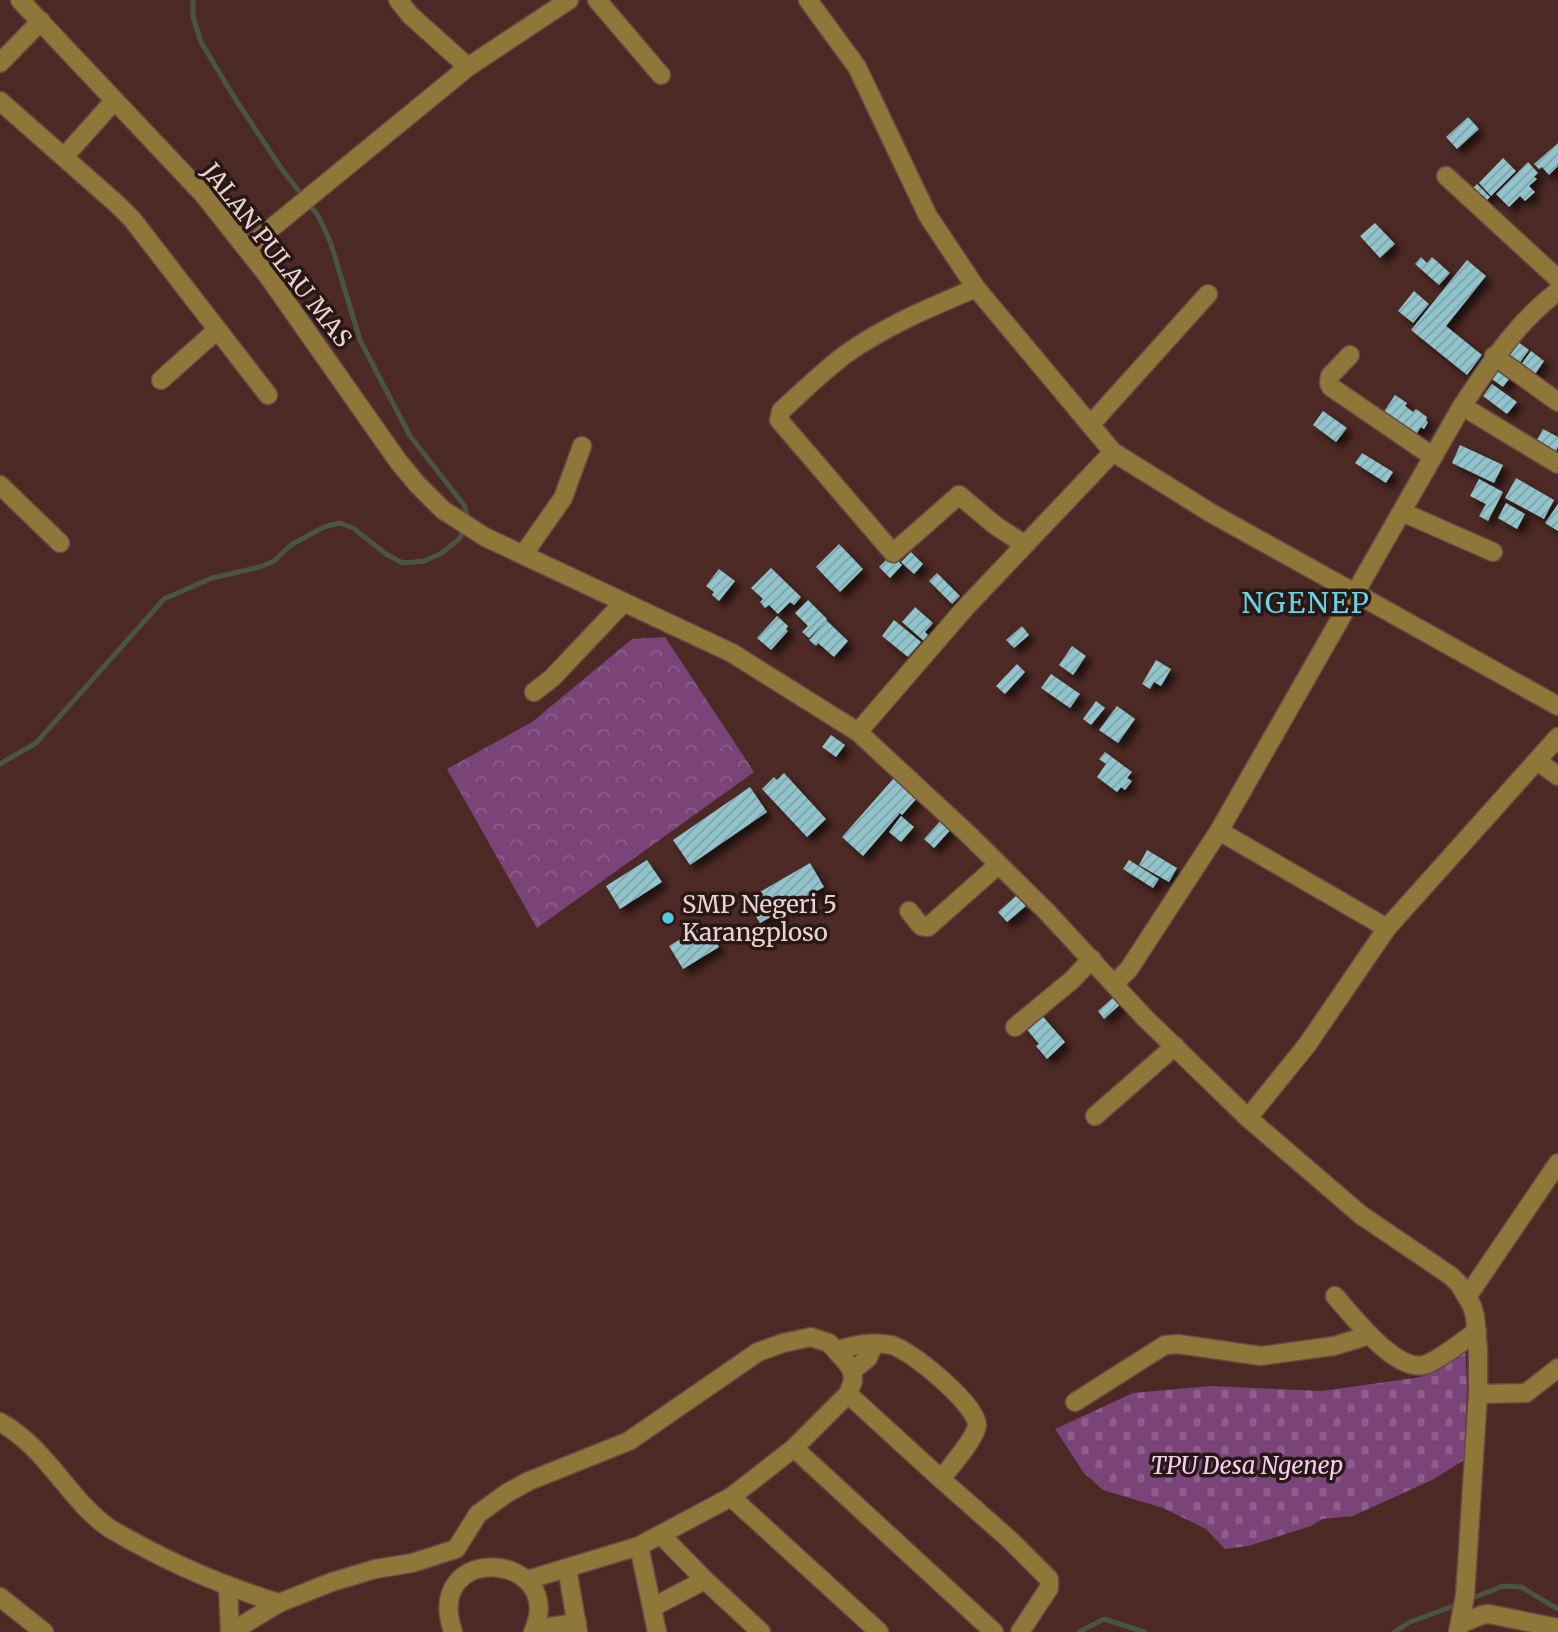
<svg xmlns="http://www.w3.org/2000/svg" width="1558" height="1632" font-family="Merriweather,serif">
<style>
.cemetery{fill:url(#cemetery-stones)}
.park{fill:url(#park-crowns)}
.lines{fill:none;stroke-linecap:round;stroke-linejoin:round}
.stream{stroke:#495444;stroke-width:5}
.building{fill:url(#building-hatch);filter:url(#shadow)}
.minor-casing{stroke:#684843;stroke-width:21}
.minor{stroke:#8e7739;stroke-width:18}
.poi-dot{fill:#53cadc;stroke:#271715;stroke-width:2.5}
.labels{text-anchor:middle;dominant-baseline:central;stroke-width:7;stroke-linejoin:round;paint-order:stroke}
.street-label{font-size:24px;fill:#ead3cf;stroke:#271715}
.poi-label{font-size:24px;fill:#ead3cf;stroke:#271715;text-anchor:start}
.park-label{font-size:24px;font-style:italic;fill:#f4cdf1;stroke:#271715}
.quarter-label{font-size:28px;letter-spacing:2px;fill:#69d2e3;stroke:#271715}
</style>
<defs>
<pattern id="cemetery-stones" width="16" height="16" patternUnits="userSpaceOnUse" patternTransform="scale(1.75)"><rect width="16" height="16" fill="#7a4478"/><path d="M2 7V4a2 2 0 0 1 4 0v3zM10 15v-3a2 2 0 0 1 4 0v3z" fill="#8d5e8a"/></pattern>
<pattern id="park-crowns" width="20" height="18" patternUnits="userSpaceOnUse" patternTransform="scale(1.75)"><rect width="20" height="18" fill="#7a4478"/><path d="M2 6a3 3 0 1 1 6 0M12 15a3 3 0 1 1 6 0" fill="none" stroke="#8d5e8a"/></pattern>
<pattern id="building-hatch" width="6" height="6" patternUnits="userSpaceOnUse" patternTransform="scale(1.75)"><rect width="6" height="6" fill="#92c4cc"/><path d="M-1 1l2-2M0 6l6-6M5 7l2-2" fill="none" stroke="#7fa3a8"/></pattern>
<filter id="shadow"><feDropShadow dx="6" dy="6" stdDeviation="3.5" flood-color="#0009"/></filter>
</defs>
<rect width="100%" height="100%" fill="#4c2924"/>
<path class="cemetery" d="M1465,1344L1467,1387L1464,1460L1434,1479L1353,1516L1322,1519L1311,1526L1248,1546L1225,1549L1206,1529L1163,1508L1103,1490L1084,1473L1055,1429L1133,1393L1210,1386L1322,1391L1421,1377Z"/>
<path class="park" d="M665,637L754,772L537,928L447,769L532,722L632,639Z"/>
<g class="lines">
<g class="stream">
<path d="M193,0V17L201,42L234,97L281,168L319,217L331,244L360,340L410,436L464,505L467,514L466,519"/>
<path d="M0,764L36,743L164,599L212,578L260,567L274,561L291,545L324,527L340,523L353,528L386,554L403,563L424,561L442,553L460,538L463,529"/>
<path d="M1468,1600L1503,1586L1521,1587L1558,1609"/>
<path d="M1079,1632L1104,1619L1144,1632"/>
<path d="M1394,1632L1410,1622L1459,1604"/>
</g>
</g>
<g class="building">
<path d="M1468,117L1479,129L1457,149L1446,137Z"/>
<path d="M1558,143V166L1549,175L1542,167L1539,169L1534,164Z"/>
<path d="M1503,158L1516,171L1491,196L1479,183Z"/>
<path d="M1528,162L1538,173L1534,177L1537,179L1529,186L1535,192L1525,201L1520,196L1509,207L1496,194Z"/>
<path d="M1477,184L1490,197L1484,203L1471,190Z"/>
<path d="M1375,223L1395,244L1380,258L1360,236Z"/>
<path d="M1421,257L1427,263L1432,257L1450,273L1439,285L1415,264Z"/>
<path d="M1467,260L1486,276L1446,326L1482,355L1467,375L1411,330Z"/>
<path d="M1414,291L1429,304L1413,323L1398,311Z"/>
<path d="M1518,342L1529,350L1518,365L1507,357Z"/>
<path d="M1531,351L1544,361L1533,377L1520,366Z"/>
<path d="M1495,361L1513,374L1503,387L1485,374Z"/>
<path d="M1492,384L1517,402L1507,414L1483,396Z"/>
<path d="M1395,395L1407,403L1405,406L1413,412L1416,409L1427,417L1426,420L1428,422L1424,429L1421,427L1415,436L1383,413Z"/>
<path d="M1323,411L1347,428L1336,442L1313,425Z"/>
<path d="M1543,429L1558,437V447L1553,458L1533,447Z"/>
<path d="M1460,445L1503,465L1494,483L1452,463Z"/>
<path d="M1362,453L1393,472L1386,483L1355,463Z"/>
<path d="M1516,478L1554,500L1544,519L1505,498Z"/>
<path d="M1479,479L1503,492L1488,521L1479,516L1486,504L1470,496Z"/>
<path d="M1506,503L1525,514L1517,529L1498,518Z"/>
<path d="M1558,504V531L1545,523Z"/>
<path d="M839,544L863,569L840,592L816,567Z"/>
<path d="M911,552L923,564L914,574L901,562Z"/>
<path d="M893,553L901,560L899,562L902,565L890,578L879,567Z"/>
<path d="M771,568L801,597L794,605L790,602L778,614L769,605L765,608L760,602L763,599L751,588Z"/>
<path d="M719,569L735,581L719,601L712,595L714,592L706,586Z"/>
<path d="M937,573L960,596L952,604L929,581Z"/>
<path d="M808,600L827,619L809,638L802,632L808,626L795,613Z"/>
<path d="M915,607L933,623L925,632L928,635L924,641L902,622Z"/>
<path d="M777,616L788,626L786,629L788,631L771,650L757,638Z"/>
<path d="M826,620L848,641L834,657L818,643L816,646L809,640Z"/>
<path d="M894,620L921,642L908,657L882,636Z"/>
<path d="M1022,626L1029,635L1014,648L1006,640Z"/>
<path d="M1072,646L1086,656L1073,675L1059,665Z"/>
<path d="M1156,660L1171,669L1161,686L1154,682L1150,689L1142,684Z"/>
<path d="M1017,664L1025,672L1005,694L996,686Z"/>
<path d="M1051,674L1080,694L1070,708L1041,688Z"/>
<path d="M1096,701L1105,708L1091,725L1083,719Z"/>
<path d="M1117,706L1135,719L1118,743L1099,730Z"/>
<path d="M831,735L845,745L836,757L822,747Z"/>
<path d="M1105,752L1132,772L1127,778L1132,781L1125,790L1121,787L1117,792L1097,777L1106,764L1099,759Z"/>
<path d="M784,773L826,819L807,837L762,789L774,777L777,780Z"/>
<path d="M894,778L917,798L902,815L900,813L863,856L842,837Z"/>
<path d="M750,787L767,812L690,865L673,840Z"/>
<path d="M901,816L914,827L901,842L889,832Z"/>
<path d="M943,818L953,827L934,848L924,839Z"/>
<path d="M1147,850L1177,868L1169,882L1139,865Z"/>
<path d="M647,860L662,882L620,909L606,886Z"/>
<path d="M1129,860L1159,879L1153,888L1123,869Z"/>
<path d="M810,863L824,887L760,923L746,900Z"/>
<path d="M1017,895L1026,906L1007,922L998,912Z"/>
<path d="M705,924L719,947L683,969L669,946Z"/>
<path d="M1117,994L1124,1001L1104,1019L1098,1011Z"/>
<path d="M1039,1012L1065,1042L1047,1059L1036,1046L1039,1044L1024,1026Z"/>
</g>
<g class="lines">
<defs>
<g id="minor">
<path d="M20,0L203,194L268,276L398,461L417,484L443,510L485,537L732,653L858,732L968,834L1048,913L1145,1018L1248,1118L1361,1215L1451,1276L1459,1284L1472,1306L1475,1316L1478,1350V1394L1465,1596L1458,1632"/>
<path d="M398,0L410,15L468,67"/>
<path d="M597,0L661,75"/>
<path d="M808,0L857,67L928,216L976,288L1113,452L1211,513L1558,706"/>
<path d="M0,63L41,21"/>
<path d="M0,101L118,205L132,219L268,395"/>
<path d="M64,157L114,101"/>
<path d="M1446,176L1558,279"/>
<path d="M247,248L468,67L569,0"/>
<path d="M976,288C931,307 885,326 846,354C823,371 802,392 781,411L779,420L893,553L959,495L996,526L1024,544"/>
<path d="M1350,355L1330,376L1329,383L1331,387L1432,456"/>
<path d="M1494,356L1558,402"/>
<path d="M161,380L217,330"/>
<path d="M1462,406L1558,464"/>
<path d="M1091,424L1208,294"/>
<path d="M0,485L60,543"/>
<path d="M1402,512L1493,552"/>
<path d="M523,555L563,498L582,446"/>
<path d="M534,692L552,678L624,602"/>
<path d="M858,732L966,607L1113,452"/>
<path d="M1537,761L1558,776"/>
<path d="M1219,831L1387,928"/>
<path d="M909,911L921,926L928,927L998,865"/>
<path d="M1115,983L1129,969L1219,831L1462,406C1492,362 1515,324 1558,291"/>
<path d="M1015,1027L1072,980L1092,959"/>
<path d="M1095,1116L1175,1046"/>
<path d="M1248,1118L1307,1045L1387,928L1558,737"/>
<path d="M1335,1296C1352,1315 1398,1376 1427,1364C1444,1357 1461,1342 1477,1331"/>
<path d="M1467,1297L1558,1163"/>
<path d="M837,1350C855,1345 872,1341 891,1345C910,1349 977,1405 977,1425C976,1438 950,1467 941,1479L1010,1540L1049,1579V1588L1020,1632"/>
<path d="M852,1371L868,1358L874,1344"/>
<path d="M848,1394L941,1479"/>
<path d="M1478,1394L1526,1393L1558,1368"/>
<path d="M1075,1402L1165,1345L1178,1344L1261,1356L1334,1346L1370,1335"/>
<path d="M0,1422C48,1449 67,1498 109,1528C163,1560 219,1585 279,1603"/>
<path d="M794,1448L994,1632"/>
<path d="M731,1497L879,1632"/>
<path d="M661,1535L705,1580L761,1632"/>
<path d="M639,1546L657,1632"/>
<path d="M567,1568L578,1632"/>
<path d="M228,1587L230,1632"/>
<path d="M0,1597L44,1632"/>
<path d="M653,1607L705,1580"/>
<path d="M1460,1624L1482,1615L1489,1614L1558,1628"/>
<path d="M535,1629L577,1623"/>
<path d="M231,1632L279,1603L332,1582L375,1569L412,1563L456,1549L478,1514L507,1493L529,1481L629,1441L758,1352L783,1343L811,1337L829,1343L847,1363L852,1371L853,1381L848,1394L794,1448L731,1497L639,1546L527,1580"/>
<path d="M453,1632C422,1539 569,1553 533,1632"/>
</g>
</defs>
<use href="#minor" class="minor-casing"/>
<use href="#minor" class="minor"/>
</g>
<circle class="poi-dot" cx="668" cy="918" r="7"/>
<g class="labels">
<g class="street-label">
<text transform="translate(277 255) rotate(52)">JALAN PULAU MAS</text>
</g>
<g class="poi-label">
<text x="682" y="904">SMP Negeri 5<tspan x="682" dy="28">Karangploso</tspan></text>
</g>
<g class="park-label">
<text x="1247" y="1465">TPU Desa Ngenep</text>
</g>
<g class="quarter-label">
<text x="1306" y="603">NGENEP</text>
</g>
</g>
</svg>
